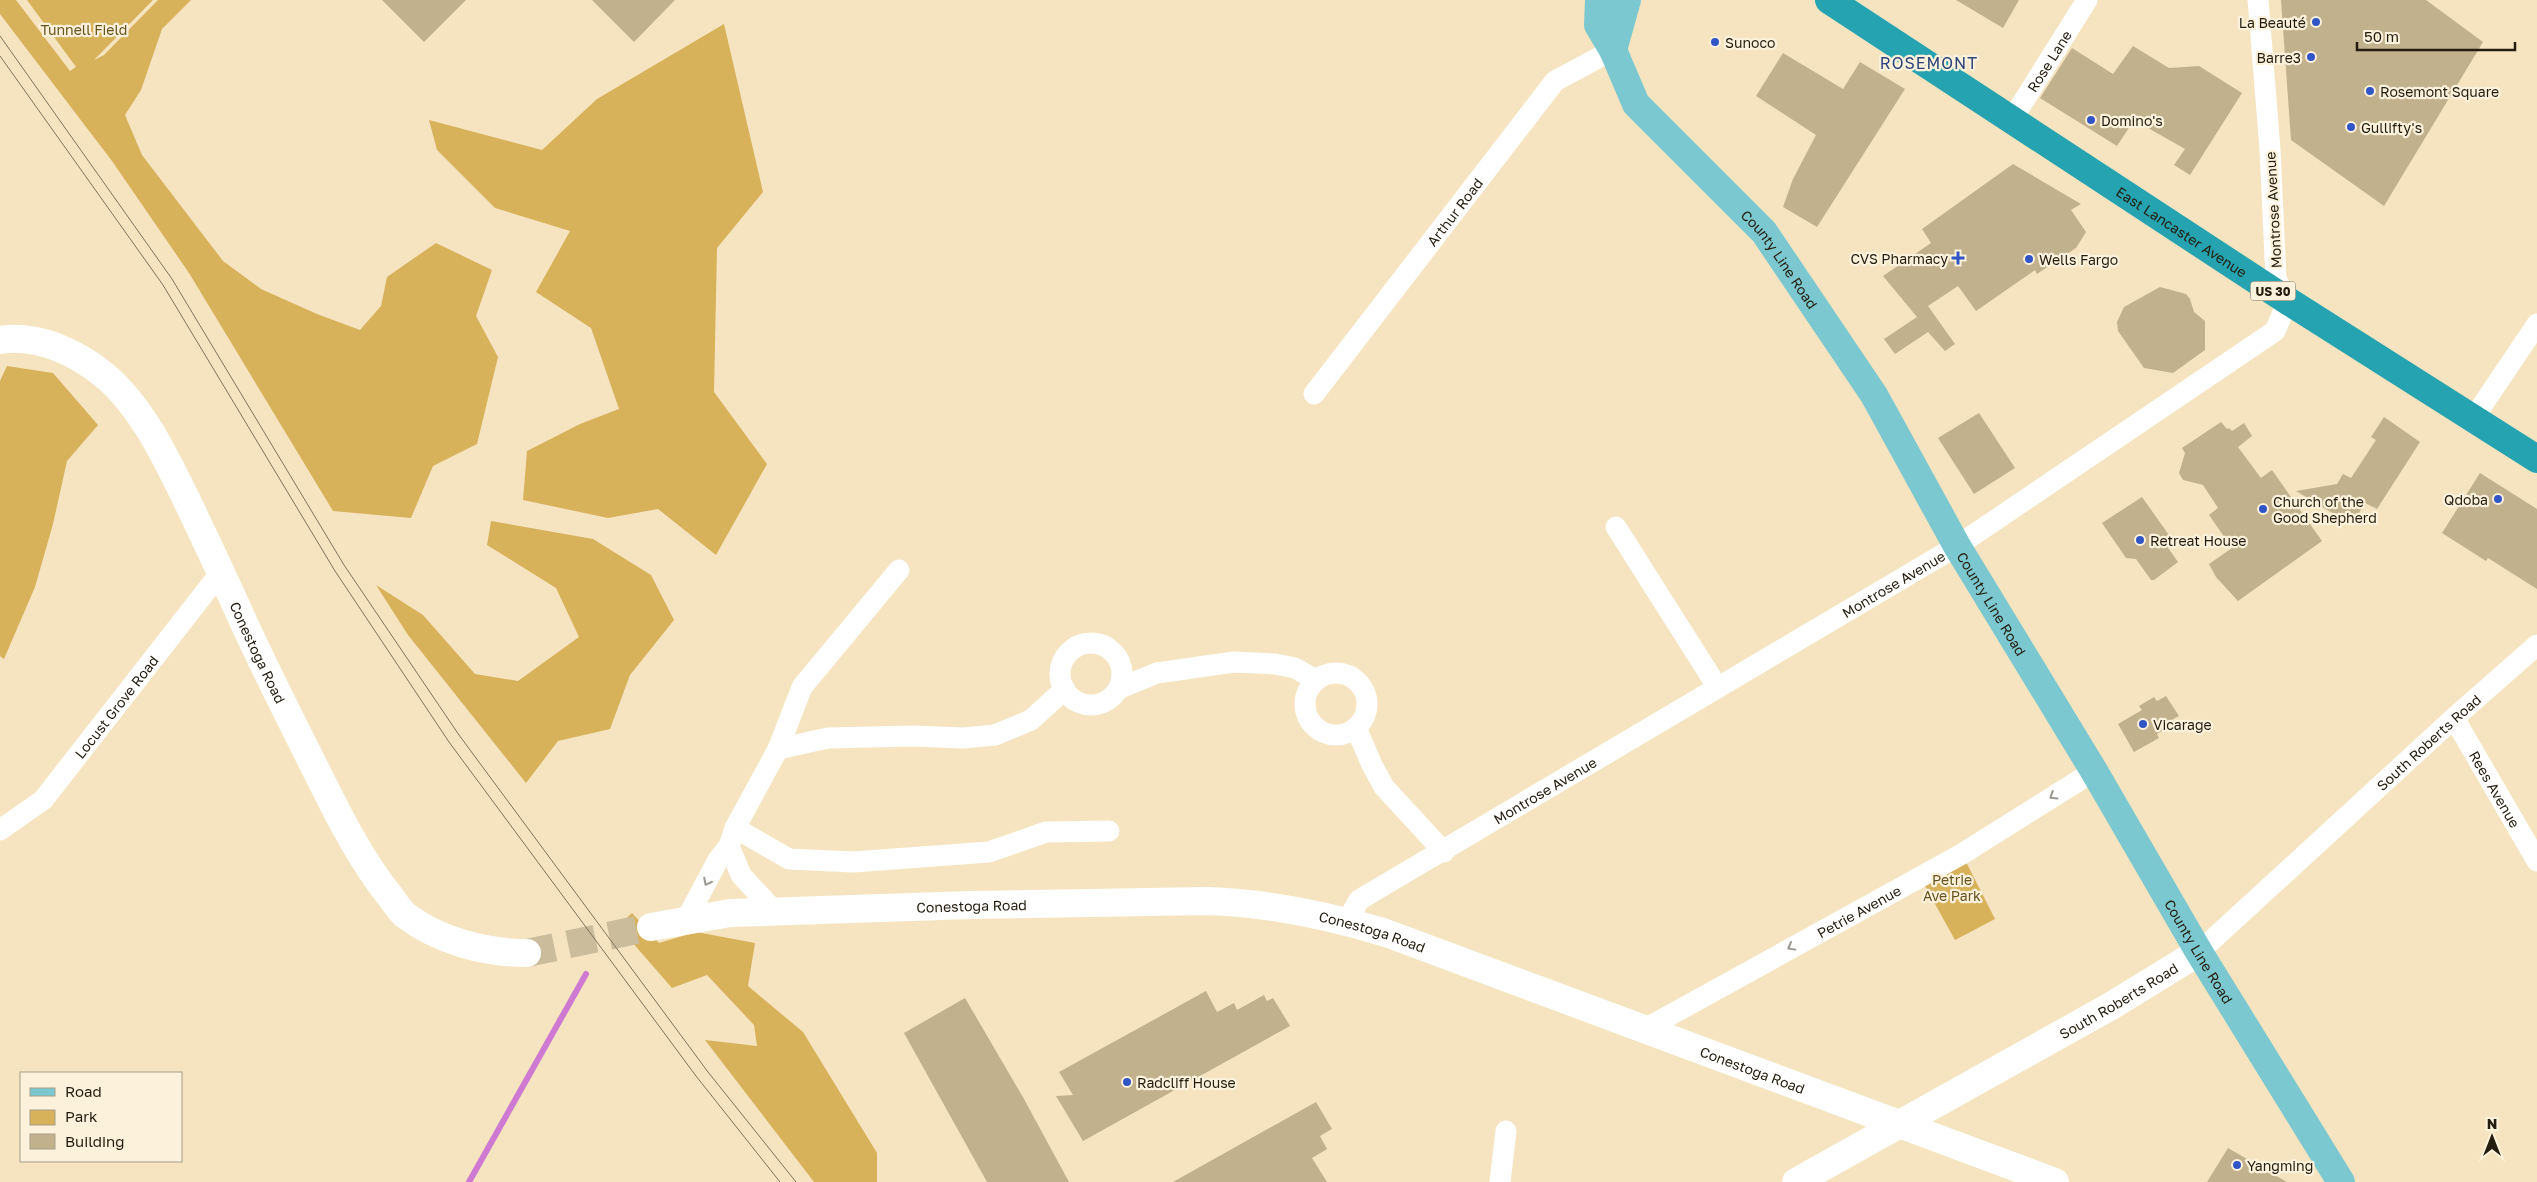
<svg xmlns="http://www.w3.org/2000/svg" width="2537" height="1182" font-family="'Golos Text',sans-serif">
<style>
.green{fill:#d8b15b}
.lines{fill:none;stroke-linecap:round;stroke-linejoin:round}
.stream{stroke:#cf7ad2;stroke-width:6}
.building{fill:#c2b18d}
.secondary-tunnel{stroke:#cbbc9c;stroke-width:28;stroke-dasharray:28 14;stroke-linecap:butt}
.street{stroke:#fff;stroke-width:21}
.secondary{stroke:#fff;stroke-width:28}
.primary{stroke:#7cc8d0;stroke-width:28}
.highway{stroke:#25a3b0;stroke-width:28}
.tram{stroke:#7e735b;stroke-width:1}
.oneway{stroke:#9c9993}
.poi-dot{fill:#3056c6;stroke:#fcf2dc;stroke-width:2}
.labels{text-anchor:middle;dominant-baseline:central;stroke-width:4.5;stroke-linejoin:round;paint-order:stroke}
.shield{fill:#fcf2dc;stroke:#655d4c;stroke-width:1}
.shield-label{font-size:12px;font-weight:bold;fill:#241d0f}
.poi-label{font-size:14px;fill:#241d0f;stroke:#fcf2dc;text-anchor:start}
.park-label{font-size:14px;fill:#67521f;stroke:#fcf2dc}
.street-label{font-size:14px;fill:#241d0f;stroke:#fcf2dc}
.quarter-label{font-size:16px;letter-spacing:1px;fill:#2d437c;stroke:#fcf2dc}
</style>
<rect width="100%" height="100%" fill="#f5e4bf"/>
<g class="green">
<path d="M0,0H16L70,71L76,67L27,0H153L94,60L104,55L158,0H191L162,29L141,90L125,115L142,155L223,261L261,289L317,314L360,330L381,306L387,277L436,243L492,270L476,316L498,357L477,444L433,466L411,518L333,511L189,273L112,161L0,14Z"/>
<path d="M724,24L763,192L717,248L714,392L767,464L716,555L658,509L608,518L523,500L527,451L580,424L619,409L591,328L536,292L570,231L495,208L437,150L429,120L542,150L597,99Z"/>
<path d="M7,366L53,373L98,425L67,461L53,524L35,587L4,659L0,656V381Z"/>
<path d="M491,521L593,539L651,575L674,620L630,675L610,729L558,741L526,783L408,635L376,585L423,615L475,674L518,681L579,637L556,588L487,545Z"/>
<path d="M1962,854L1995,919L1955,940L1919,875Z"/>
<path d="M632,913L659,943L696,932L755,943L748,986L803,1032L877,1153V1182H814L705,1040L757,1046L754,1025L707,975L672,988L618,926Z"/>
</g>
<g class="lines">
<path class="stream" d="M469,1182L586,974"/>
</g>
<g class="building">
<path d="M382,0H466L424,42Z"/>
<path d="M592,0H675L634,42Z"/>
<path d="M1956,0H2019L2003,28Z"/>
<path d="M2281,0H2426L2483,42L2384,206L2291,140Z"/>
<path d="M2133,46L2169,68L2199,66L2242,93L2190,175L2174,165L2185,149L2134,120L2117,146L2040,98L2072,48L2113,74Z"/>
<path d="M1783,53L1843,89L1860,62L1905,89L1817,227L1783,207L1793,179L1816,135L1756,96Z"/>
<path d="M2013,164L2081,204L2071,210L2086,232L2076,248L2037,274L2035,270L1976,311L1958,286L1928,306L1955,344L1945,351L1928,332L1895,354L1884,339L1917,317L1883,276L1931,243L1922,229Z"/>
<path d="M2160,287L2186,294L2190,299L2194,312L2205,321V350L2173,373L2144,368L2118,331L2117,322L2124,307Z"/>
<path d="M1979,413L2015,468L1974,494L1938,438Z"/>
<path d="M2384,417L2420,442L2377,509L2365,503L2352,525L2296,491L2337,484L2343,474L2351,478L2376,440L2371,437Z"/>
<path d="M2221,422L2227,429L2229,428L2232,431L2244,423L2252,436L2238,447L2261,478L2272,470L2322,541L2238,601L2216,577L2209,564L2232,548L2209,515L2218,508L2203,485L2183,480L2179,473L2185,453L2182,448Z"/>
<path d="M2480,473L2537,509V589L2488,558L2486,561L2442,533Z"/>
<path d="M2142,497L2171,538L2164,542L2178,562L2154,580H2151L2136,559L2126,558L2102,523Z"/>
<path d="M2166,696L2179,716L2166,723L2169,727L2157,734L2159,738L2134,752L2118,724L2142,710L2139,706L2154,697L2157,701Z"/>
<path d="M1206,991L1217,1012L1234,1003L1237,1010L1264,995L1267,1001L1273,998L1290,1026L1083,1141L1056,1096L1073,1095L1059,1072Z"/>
<path d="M965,998L1024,1099L1069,1182H987L904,1033Z"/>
<path d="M1316,1102L1332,1129L1320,1136L1327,1149L1312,1158L1327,1182H1173Z"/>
<path d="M2228,1148L2287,1182H2207Z"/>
</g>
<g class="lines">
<path class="secondary-tunnel" d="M527,953L651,927"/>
<g class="street">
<path id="s1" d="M2011,121L2087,0"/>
<path id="s2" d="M1314,394L1555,81L1613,50"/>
<path d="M2473,419L2537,324"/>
<path d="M1616,527L1718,688"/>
<circle cx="1091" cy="674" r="31"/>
<circle cx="1336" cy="704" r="31"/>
<path d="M1120,688L1157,673L1234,662L1275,664L1295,668L1316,680"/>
<path id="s3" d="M2454,718L2537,861"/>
<path d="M1356,728L1372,765L1384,787L1444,852"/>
<path d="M778,749L828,738L914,736L963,738L995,735L1031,720L1065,689"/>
<path d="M735,828L789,859L853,862L989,852L1046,832L1109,831"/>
<path id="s4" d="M0,830L43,800L221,572"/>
<path d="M729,846L741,875L774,911"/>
<path d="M686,920L718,860L729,846L735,828L778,749L802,687L899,570"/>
<path id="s5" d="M1347,921L1359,900L1957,546L2275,331L2288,301L2276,279L2270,149L2258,0"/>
<path id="s6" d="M2199,952L2454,718L2537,645"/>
<path id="s7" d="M1645,1029L1962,854L2094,771"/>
<path d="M1500,1182L1506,1131"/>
</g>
<g class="secondary">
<path id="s8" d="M0,340C37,334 76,352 104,375C143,407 169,464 191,509C209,547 227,585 244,623C271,682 301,740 330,798C347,832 365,865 389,895C394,901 399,910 405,915C439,941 485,953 527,953"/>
<path id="s9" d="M651,927L730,913L971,905L1207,901C1269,903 1327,915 1386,933L2055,1182"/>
<path id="s10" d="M1796,1182L2111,1006L2199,952"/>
</g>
<g class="primary">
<path id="s11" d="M1599,0L1598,25L1613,50L1636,104L1764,232L1874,395L1957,546L2094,771L2199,952L2341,1182"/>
<path d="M1613,50L1627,0"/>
</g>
<path class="highway" id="s12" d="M1829,0L2288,301L2537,459"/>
<g class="tram">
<path d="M0,36L172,279L344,565L459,735L708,1072L796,1182"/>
<path d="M0,56L163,285L335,571L449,742L696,1076L780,1182"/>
</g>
</g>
<defs><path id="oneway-chevron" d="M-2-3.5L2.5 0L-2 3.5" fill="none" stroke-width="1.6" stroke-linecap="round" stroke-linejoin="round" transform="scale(1.25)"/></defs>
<g class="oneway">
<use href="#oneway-chevron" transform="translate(2053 796) rotate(148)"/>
<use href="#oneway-chevron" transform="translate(707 882) rotate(117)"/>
<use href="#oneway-chevron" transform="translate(1791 947) rotate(151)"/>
</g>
<g class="poi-dot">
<circle cx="2316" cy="22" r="5"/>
<circle cx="1715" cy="42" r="5"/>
<circle cx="2311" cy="57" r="5"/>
<circle cx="2370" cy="91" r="5"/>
<circle cx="2091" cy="120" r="5"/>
<circle cx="2351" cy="127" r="5"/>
<path d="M1955.5 250.5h5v5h5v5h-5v5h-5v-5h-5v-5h5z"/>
<circle cx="2029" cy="259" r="5"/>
<circle cx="2498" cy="499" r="5"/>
<circle cx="2263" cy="509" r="5"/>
<circle cx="2140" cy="540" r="5"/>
<circle cx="2143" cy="724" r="5"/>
<circle cx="1127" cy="1082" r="5"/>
<circle cx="2237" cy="1165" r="5"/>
</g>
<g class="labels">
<rect class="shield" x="2250.5" y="281.5" width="45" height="19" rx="4"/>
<g class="shield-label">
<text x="2273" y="291">US 30</text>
</g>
<g class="poi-label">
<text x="2306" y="22" text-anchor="end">La Beauté</text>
<text x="1725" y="42">Sunoco</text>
<text x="2301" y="57" text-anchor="end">Barre3</text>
<text x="2380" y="91">Rosemont Square</text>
<text x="2101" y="120">Domino's</text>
<text x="2361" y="127">Gullifty's</text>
<text x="1948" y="258" text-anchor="end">CVS Pharmacy</text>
<text x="2039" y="259">Wells Fargo</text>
<text x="2488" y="499" text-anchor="end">Qdoba</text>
<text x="2273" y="501">Church of the<tspan x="2273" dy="16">Good Shepherd</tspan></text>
<text x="2150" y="540">Retreat House</text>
<text x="2153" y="724">Vicarage</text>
<text x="1137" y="1082">Radcliff House</text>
<text x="2247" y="1165">Yangming</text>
</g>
<g class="park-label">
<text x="84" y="29">Tunnell Field</text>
<text x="1952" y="879">Petrie<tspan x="1952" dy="16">Ave Park</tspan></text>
</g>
<g class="street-label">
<text stroke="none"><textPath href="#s1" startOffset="71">Rose Lane</textPath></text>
<text transform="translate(2273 210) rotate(-93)">Montrose Avenue</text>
<text stroke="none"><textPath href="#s2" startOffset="230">Arthur Road</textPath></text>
<text stroke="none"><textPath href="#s12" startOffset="422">East Lancaster Avenue</textPath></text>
<text stroke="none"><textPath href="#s11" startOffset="325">County Line Road</textPath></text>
<text stroke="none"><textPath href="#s5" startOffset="645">Montrose Avenue</textPath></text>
<text stroke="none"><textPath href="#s11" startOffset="730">County Line Road</textPath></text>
<text stroke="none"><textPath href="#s8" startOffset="432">Conestoga Road</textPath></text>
<text stroke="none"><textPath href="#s4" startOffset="171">Locust Grove Road</textPath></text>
<text stroke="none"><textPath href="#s6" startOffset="311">South Roberts Road</textPath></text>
<text stroke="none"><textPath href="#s3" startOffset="82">Rees Avenue</textPath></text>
<text stroke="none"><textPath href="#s5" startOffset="240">Montrose Avenue</textPath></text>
<text stroke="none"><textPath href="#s9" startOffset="322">Conestoga Road</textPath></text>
<text stroke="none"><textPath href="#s7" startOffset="244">Petrie Avenue</textPath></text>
<text stroke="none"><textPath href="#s9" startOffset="726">Conestoga Road</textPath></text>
<text stroke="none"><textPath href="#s11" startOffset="1135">County Line Road</textPath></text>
<text stroke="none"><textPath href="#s10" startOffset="370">South Roberts Road</textPath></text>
<text stroke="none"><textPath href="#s9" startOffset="1131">Conestoga Road</textPath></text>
</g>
<g class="quarter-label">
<text x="1929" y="63">ROSEMONT</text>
</g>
</g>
<rect x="20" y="1072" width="162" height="90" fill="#fcf2dc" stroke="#a69d8a"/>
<rect x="30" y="1088" width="25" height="8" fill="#7cc8d0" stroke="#a69d8a"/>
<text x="65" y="1097" font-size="15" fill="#241d0f">Road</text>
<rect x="30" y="1110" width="25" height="15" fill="#d8b15b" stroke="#a69d8a"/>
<text x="65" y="1122" font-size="15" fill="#241d0f">Park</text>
<rect x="30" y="1134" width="25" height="15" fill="#c2b18d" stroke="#a69d8a"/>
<text x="65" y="1147" font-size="15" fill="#241d0f">Building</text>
<g transform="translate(2492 1137)" stroke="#fcf2dc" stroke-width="4" paint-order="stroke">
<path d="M0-4L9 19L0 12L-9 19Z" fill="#241d0f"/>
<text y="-8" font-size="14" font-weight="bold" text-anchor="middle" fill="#241d0f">N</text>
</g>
<path d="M2357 42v8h158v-8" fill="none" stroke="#241d0f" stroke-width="2.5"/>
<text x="2364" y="42" font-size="15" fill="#241d0f" stroke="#fcf2dc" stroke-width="4" paint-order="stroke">50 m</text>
</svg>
